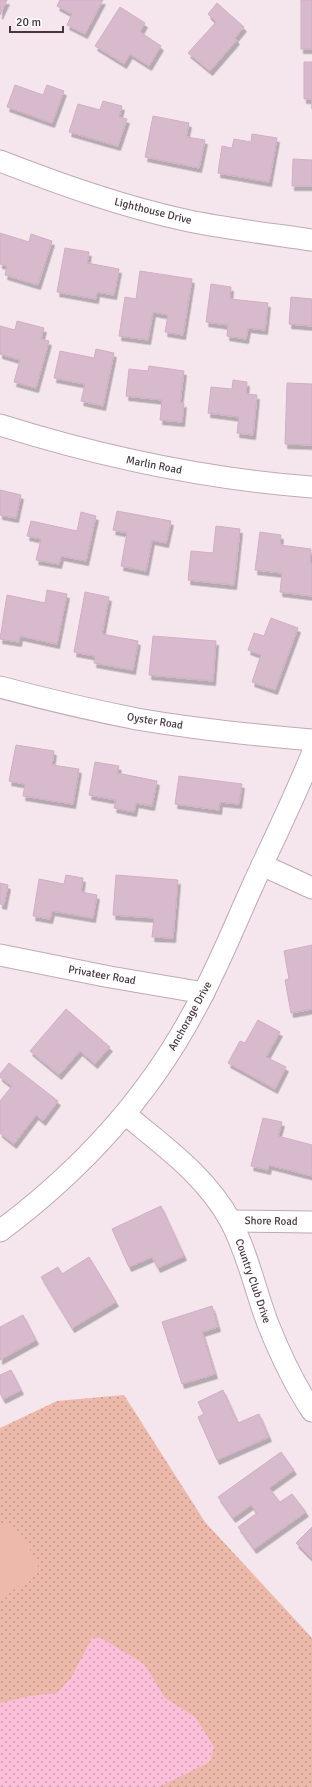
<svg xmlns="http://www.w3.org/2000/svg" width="312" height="1787" font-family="Signika,sans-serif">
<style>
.grass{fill:url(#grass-dots)}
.sand{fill:url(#sand-dots)}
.garden{fill:#edb9ab}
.building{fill:#d7bbcd;stroke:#d3adc5;filter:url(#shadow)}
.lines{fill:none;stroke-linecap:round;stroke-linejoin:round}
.minor-casing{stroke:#c1a8b7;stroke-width:23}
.minor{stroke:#fff;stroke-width:21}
.labels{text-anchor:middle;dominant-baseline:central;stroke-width:3.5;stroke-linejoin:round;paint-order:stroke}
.street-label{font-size:11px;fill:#483541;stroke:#fff}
</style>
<defs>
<pattern id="grass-dots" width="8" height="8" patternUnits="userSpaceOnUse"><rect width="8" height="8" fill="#edb9ab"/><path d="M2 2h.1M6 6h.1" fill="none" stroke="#c2978d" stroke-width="1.8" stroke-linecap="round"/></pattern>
<pattern id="sand-dots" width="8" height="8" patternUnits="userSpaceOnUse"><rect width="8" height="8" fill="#fcbfda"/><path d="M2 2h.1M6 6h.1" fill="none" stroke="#ce9cb2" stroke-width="1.8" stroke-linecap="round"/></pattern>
<filter id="shadow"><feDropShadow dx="2.5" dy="4.5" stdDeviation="0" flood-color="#0004"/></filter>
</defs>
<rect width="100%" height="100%" fill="#f5e6ee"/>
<path class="grass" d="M124,1395L205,1522L312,1638V1787H0V1428L57,1401Z"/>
<path class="sand" d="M92,1638H101L144,1664L165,1698L195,1717L214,1747L210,1762L159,1787H0V1703L31,1696L57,1693L71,1678Z"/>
<path class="garden" d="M6,1525L13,1526L22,1535L38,1565L37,1571L32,1577L13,1590L3,1600H0V1527Z"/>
<g class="building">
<path d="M0,0H7L0,15Z"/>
<path d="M60,0H103L85,34L67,25L72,14L57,6Z"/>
<rect x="301" y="0" width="11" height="49"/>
<path d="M217,3L244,27L235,38L237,40L210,71L188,53L216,22L208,14Z"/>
<path d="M120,7L145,23L140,32L161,46L149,66L130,54L124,64L95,46Z"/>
<path d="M304,62H312V109V99H304Z"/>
<path d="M15,85L43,95L47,85L64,91L52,123L7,107Z"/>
<path d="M103,101L122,106L119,117L127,119L118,146L69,132L78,104L100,110Z"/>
<path d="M153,116L189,123L186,137L205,140L199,168L145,157Z"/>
<path d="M252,134L277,138L269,182L218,173L222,146L232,148L234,139L251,142Z"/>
<path d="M293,159L312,160V186H292Z"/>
<path d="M0,233L29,242L31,234L52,241L38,285L5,275L7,266L0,264Z"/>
<path d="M65,248L89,252L87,263L119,269L114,295L97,292L96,299L57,292Z"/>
<path d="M140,271L192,279L183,335L165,332L168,315L153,312L148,340L119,336L125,297L136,299Z"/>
<path d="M211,284L231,287L230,299L268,303L265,330L248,328L246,339L227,336L228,325L206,322Z"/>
<path d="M291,297L312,299V326L289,324Z"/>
<path d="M17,321L44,328L41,339L49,341L36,388L14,382L20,360L0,354V326L15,330Z"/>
<path d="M96,349L114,353L103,406L81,401L85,384L54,378L60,351L94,358Z"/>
<path d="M149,366L184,371L180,403H184L182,422L160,420L162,400L126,396L129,369L148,371Z"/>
<path d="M233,380L247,382L246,394L257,395L253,435L237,433L239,417L208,413L211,387L232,389Z"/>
<path d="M287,383L312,384V445L285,444Z"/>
<path d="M0,490L21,495L16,518L0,515Z"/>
<path d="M117,511L171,521L166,543L152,540L146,571L121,566L127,533L113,530Z"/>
<path d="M81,512L96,516L86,561L61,556L59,564L36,560L41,539L27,536L31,521L77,531Z"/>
<path d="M216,526L240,529L234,585L188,580L191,551L213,553Z"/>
<path d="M260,532L281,535L280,545L311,549L310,564H312V596L280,592L282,573L255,570Z"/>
<path d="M47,590L67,594L57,644L20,636L19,642L0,639L7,595L45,603Z"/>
<path d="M85,592L109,597L102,634L138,641L133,670L94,663L95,656L74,652Z"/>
<path d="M271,618L298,628L275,690L252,682L261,655L248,650L254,633L264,636Z"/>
<path d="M153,636L216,641L213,681L149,675Z"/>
<path d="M16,745L54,751L52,765L79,769L73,804L23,796L25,784L9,781Z"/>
<path d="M95,762L119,766L117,773L157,781L152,806L136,803L134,812L114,808L116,800L89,795Z"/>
<path d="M179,776L242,784L239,804L220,802L219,810L175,804Z"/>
<path d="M66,875L83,878L81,892L97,895L93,918L52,911L50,919L33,916L39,879L64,884Z"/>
<path d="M116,875L178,880L173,938L152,937L154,918L113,915Z"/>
<path d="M0,883L8,885L4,905L0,904Z"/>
<path d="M312,945V1009L291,1013L285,980L289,979L284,951Z"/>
<path d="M66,1009L110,1047L95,1064L80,1051L59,1075L30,1051Z"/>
<path d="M258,1020L280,1032L266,1057L286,1067L275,1089L228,1063L240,1041L245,1043Z"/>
<path d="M9,1063L58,1101L43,1121L36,1115L14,1144L0,1133V1101L12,1086L0,1077V1074Z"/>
<path d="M263,1118L282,1122L278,1136L312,1145V1176L269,1165L268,1170L251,1166Z"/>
<path d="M161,1206L184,1256L158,1268L152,1257L129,1267L112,1229Z"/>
<path d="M89,1257L116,1302L72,1328L41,1277L58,1267L62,1274Z"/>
<path d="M212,1306L218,1327L202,1332L215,1374L182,1384L162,1322Z"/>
<path d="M23,1315L36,1340L0,1360V1327Z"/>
<path d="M11,1370L21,1390L3,1399L0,1393V1375Z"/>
<path d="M223,1390L238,1423L259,1414L269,1437L217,1460L198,1417L204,1414L198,1402Z"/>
<path d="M281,1452L294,1470L269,1488L280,1502L292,1494L306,1512L254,1549L238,1527L257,1513L251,1505L233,1518L218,1497Z"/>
<path d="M312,1527V1559L296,1543Z"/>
</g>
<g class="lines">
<defs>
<g id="minor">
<path d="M0,161C62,185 124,207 189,221C229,229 271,234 312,240"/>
<path d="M0,425C102,457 205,479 312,487"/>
<path d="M0,687C45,699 91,710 137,719C195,729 253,735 312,740"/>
<path d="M262,865L312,888"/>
<path d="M0,955L110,977L204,993"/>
<path d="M125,1114C164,1146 207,1177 231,1222C248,1254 255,1290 268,1324C280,1354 294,1384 312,1411"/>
<path d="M231,1221L312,1222"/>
<path d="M0,1231C79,1172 146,1100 193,1013C216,972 233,929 252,887C272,843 294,799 312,754"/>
</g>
</defs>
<use href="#minor" class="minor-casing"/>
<use href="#minor" class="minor"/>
</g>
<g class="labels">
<g class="street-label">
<text transform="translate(153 211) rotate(14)">Lighthouse Drive</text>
<text transform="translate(154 465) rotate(11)">Marlin Road</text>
<text transform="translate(155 721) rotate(9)">Oyster Road</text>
<text transform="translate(102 975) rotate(10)">Privateer Road</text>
<text transform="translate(190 1016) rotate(-61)">Anchorage Drive</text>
<text transform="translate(271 1221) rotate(1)">Shore Road</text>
<text transform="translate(253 1281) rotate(71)">Country Club Drive</text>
</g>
</g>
<path d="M10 26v6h53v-6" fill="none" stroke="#483541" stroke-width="2"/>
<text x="16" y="26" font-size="12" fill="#483541" stroke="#ffffff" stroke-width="3" paint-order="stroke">20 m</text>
</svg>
